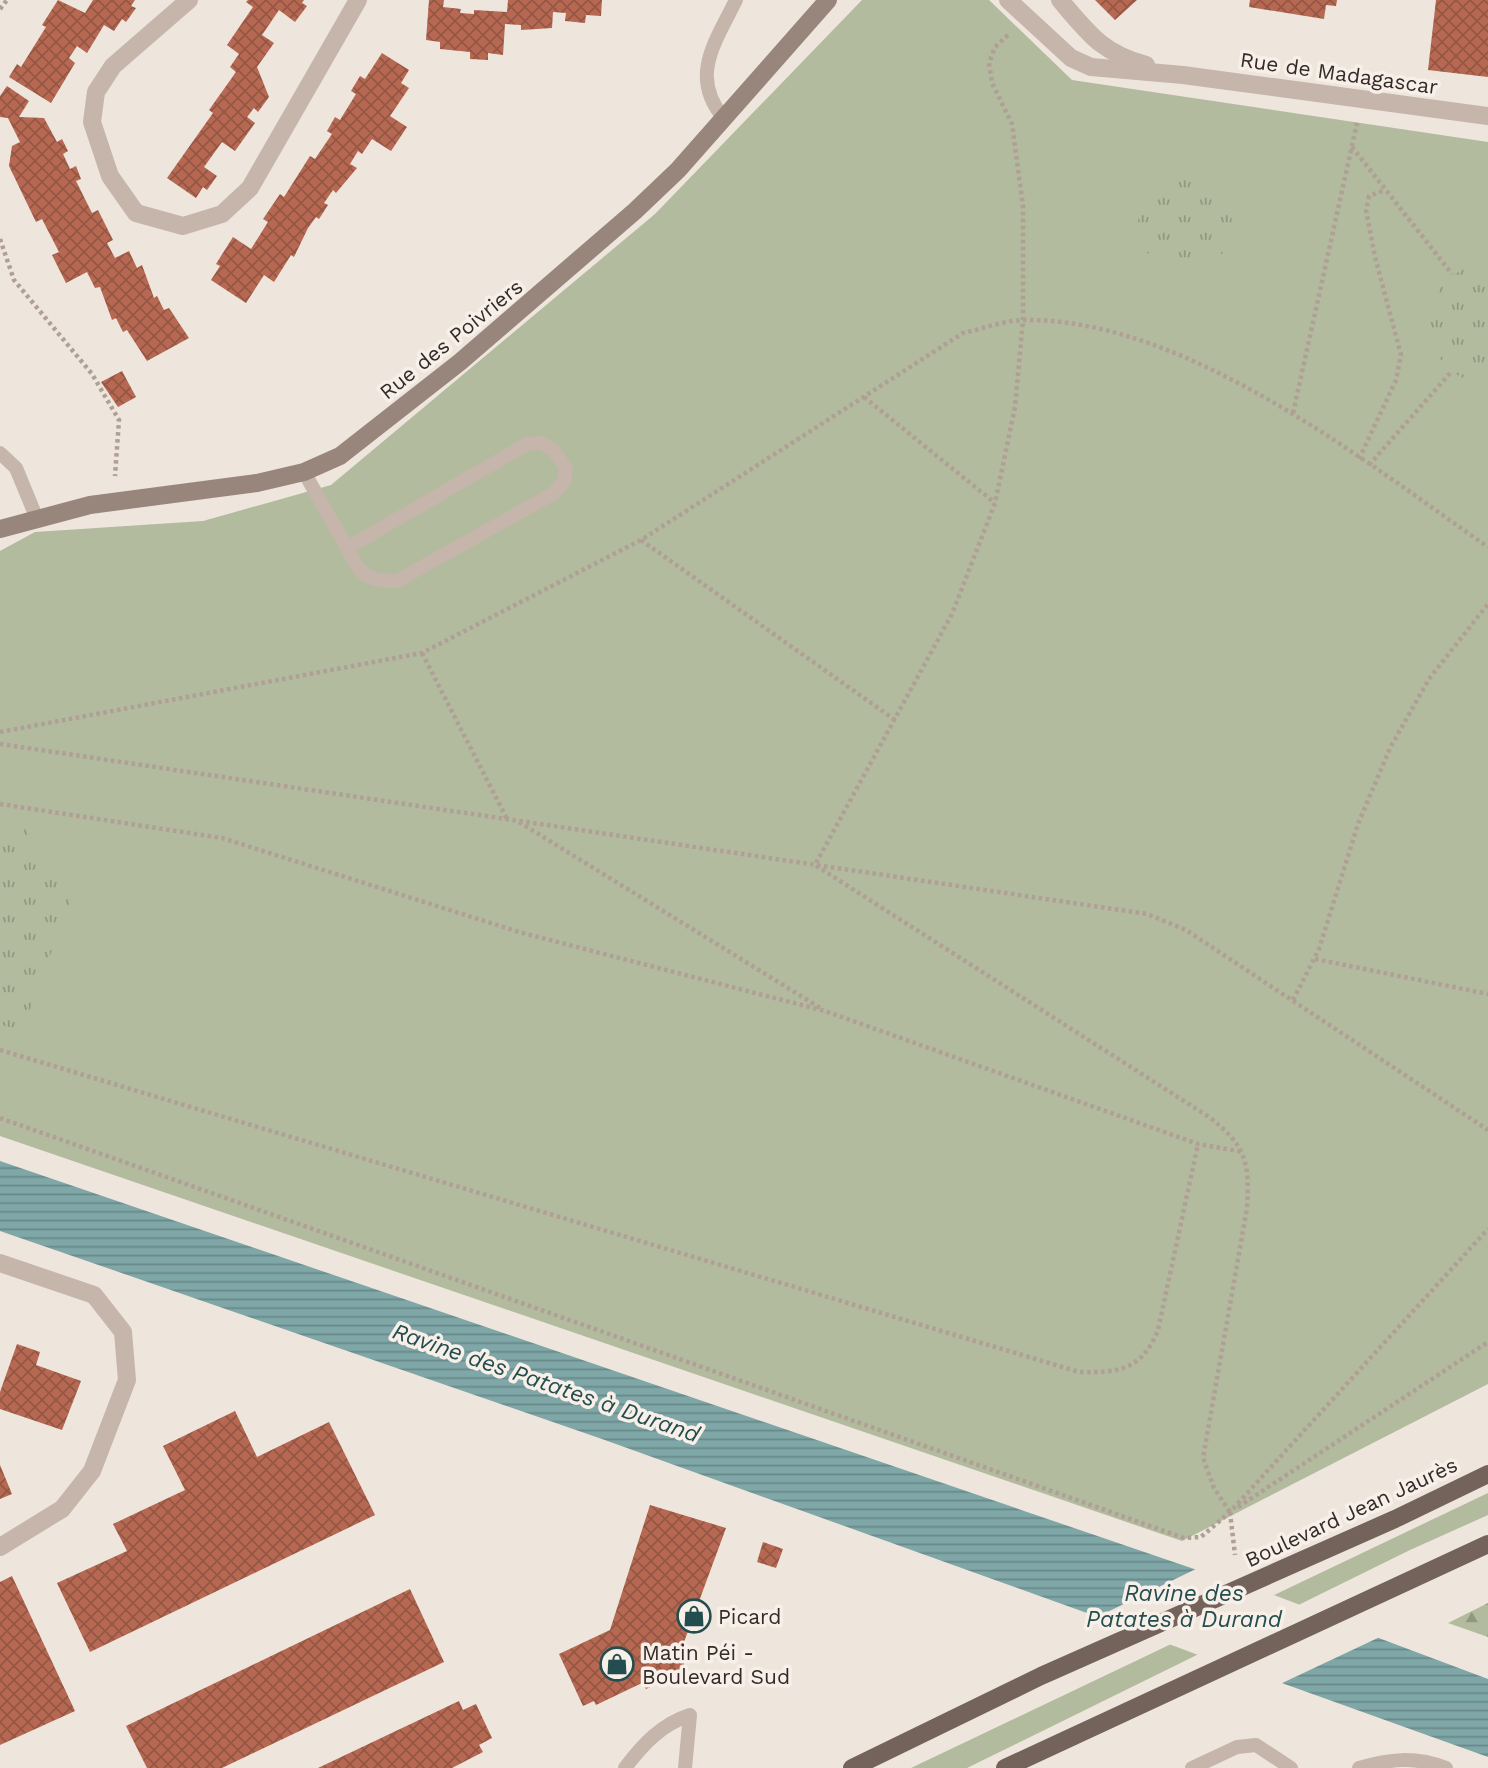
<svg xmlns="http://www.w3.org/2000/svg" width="1488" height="1768" font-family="'Work Sans',sans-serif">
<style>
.grass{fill:#b2bb9e}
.forest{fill:url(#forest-firs)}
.park{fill:url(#park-tufts)}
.water{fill:url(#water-rules)}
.pier{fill:#eee5dc}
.building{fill:url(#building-cross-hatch)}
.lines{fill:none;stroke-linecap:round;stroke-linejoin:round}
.path{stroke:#b09f94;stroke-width:4.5;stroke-dasharray:3.5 3.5;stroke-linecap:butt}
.lane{stroke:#c5b5aa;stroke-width:14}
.street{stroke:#c5b5aa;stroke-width:18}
.secondary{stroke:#98857b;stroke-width:18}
.primary{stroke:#73635b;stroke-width:18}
.labels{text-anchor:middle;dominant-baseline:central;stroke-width:7;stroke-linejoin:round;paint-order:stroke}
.street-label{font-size:21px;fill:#332b28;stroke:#f7efe8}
.poi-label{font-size:21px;fill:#332b28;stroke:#f7efe8;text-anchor:start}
.water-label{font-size:23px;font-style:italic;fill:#234d4f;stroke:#f7efe8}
</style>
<defs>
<pattern id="forest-firs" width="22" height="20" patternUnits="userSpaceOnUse" patternTransform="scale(1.75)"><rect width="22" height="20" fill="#b2bb9e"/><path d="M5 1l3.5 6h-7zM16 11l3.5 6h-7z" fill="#919881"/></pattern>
<pattern id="park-tufts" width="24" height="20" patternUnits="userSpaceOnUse" patternTransform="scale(1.75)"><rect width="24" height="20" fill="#b2bb9e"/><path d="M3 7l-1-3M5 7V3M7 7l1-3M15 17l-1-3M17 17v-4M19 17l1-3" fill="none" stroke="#919881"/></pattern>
<pattern id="water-rules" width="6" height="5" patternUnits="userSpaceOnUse" patternTransform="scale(1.75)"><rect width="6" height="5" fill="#7fa7a8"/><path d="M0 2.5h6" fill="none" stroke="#698889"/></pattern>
<pattern id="building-cross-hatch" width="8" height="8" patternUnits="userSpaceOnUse" patternTransform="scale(1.75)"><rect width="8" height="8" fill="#b66852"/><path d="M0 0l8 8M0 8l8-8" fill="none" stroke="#955644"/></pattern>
</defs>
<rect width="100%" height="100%" fill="#eee5dc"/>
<g class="grass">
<path d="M862,0H989L1072,80L1488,142V1384L1182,1541L0,1136V551L35,532L203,521L331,485L655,214Z"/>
<path d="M1488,1493V1515L1410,1550L967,1768H911Z"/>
</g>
<path class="forest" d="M1488,1603V1637L1448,1623Z"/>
<g class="park">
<circle cx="1185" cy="225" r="47"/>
<path d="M1488,263V384C1413,380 1406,271 1488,263Z"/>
<path d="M19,819L71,900L22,1030L0,1025V820Z"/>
</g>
<path class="water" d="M0,1161L1197,1570L1488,1679V1757L602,1439L0,1231Z"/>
<path class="pier" d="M1200,1567L1382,1636L1278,1685L1097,1617Z"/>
<g class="building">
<path d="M58,0L85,13L93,0H135L131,6L136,8L126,22L122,19L114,31L104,25L87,53L77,46L69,58L75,63L51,103L9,77L17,64L21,67L46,27L42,25Z"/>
<path d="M248,0H304L302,3L307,6L295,22L279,10L262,35L274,43L257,67L269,97L258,112L254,108L247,117L255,123L235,151L222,142L204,167L217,176L207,190L203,187L196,198L167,178L213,113L209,110L236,72L230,67L239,54L227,45L253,7L246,2Z"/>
<path d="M429,0H444L443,7L461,9L460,13L474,14V10L507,12L508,0H602L601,16L586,15L585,23L565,21L566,13L553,12L552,28L521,30V25L505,24L503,55L488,53V60L470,59V52L440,49V42L426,40Z"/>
<path d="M1095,0H1137L1115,20Z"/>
<path d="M1250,0H1337L1336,6L1326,5L1324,19L1249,7Z"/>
<path d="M1436,0H1488V77L1428,70Z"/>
<path d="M382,53L409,70L401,83L409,88L390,116L407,127L391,151L372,139L362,154L358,151L350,164L357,168L336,193L333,190L324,203L328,205L319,219L316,217L308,228L294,257L291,255L274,282L264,275L246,303L211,280L220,266L216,264L233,237L251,249L268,222L263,219L280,194L284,197L310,156L315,159L332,134L327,131L335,117L340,120L356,94L351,91L360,76L365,79Z"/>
<path d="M7,86L29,101L19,117L44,118L57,142L62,139L68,151L63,154L70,169L76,166L81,179L76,181L92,213L98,210L113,240L107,243L115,258L129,251L137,268L142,265L154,298L157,296L164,310L169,308L189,338L147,361L127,330L123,332L116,318L112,320L100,287L95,288L87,272L66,283L52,255L59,252L42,219L36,222L9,166L12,146L20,142L8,118L0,117V96Z"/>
<path d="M122,371L136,397L118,407L101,382Z"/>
<path d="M17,1344L40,1352L36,1365L81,1381L62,1430L0,1409V1392Z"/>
<path d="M235,1411L257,1457L329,1422L375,1515L90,1652L57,1583L127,1551L113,1524L185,1490L163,1446Z"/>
<path d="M0,1465L12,1494L0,1499Z"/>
<path d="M650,1505L726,1528L684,1642V1671L646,1689L642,1683L596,1705L594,1701L583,1706L559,1654L610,1630Z"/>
<path d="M763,1542L783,1549L776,1568L757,1562Z"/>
<path d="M12,1576L75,1711L0,1745V1582Z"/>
<path d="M410,1589L444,1662L222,1768H147L126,1726Z"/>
<path d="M459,1701L463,1710L476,1704L492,1738L479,1745L483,1752L452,1768H318Z"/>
</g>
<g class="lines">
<g class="path">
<path d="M0,9L7,0"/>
<path d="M1008,35L995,47L989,63L992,83L1012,124L1023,206V320L1015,407L995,503L952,614L815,865L1209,1117C1246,1145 1250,1163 1247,1208L1203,1458L1214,1488L1230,1512"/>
<path d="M1352,147L1452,274"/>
<path d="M0,239L14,280L92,374L119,420L115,476"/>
<path d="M864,397L995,503"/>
<path d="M1293,413L1357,123"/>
<path d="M1359,459L1396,380L1401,355L1375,257L1366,210L1369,196L1385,190"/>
<path d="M1369,465L1452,371"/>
<path d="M641,540L895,720"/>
<path d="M422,653L507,819"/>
<path d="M0,732L422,653L641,540L963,333C982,329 1005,320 1025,320C1186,319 1361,459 1488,547"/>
<path d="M0,744L1147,914L1186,930L1488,1130"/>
<path d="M0,804L222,838L519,932L825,1011L1198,1144L1243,1152"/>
<path d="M519,822L822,1009"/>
<path d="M1315,959L1488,994"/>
<path d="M1293,1000L1319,949L1358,824L1390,748L1429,679L1488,604"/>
<path d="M0,1050L1079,1372C1119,1373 1142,1370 1158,1330L1198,1144"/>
<path d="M0,1118L1184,1538L1201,1537L1230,1512L1488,1229"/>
<path d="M1238,1507L1488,1342"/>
<path d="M1230,1512L1235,1555"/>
</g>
<g class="lane">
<path d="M723,117C689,76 716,41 736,0"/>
<path d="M541,443L553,450L566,468L564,481L554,493L397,581C364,581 362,575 347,548L527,444Z"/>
<path d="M0,453L16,468L37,519"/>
<path d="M304,472L347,548"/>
<path d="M625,1768C643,1744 662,1724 690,1715L685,1768"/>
<path d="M1192,1768L1237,1747L1256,1745L1291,1768"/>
<path d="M1359,1768C1389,1759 1415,1756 1446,1768"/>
</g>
<g class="street">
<path d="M189,0L113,66L96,92L92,122L110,176L136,213L183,226L222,214L250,188L358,0"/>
<path d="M1008,0L1071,58L1091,67L1183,75L1488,116"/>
<path d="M1060,0C1089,34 1102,53 1146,65"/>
<path d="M0,1263L94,1295L123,1332L127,1380L92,1471L62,1509L0,1547"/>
</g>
<path class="secondary" d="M0,529L90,505L257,483L304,472L340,456L460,362L635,211L678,170L828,0"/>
<g class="primary">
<path d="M852,1768L1041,1676L1395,1519L1488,1474"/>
<path d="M1005,1768L1488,1544"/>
</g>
</g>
<defs>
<symbol id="shop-ring" viewBox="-11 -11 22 22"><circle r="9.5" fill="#f7efe8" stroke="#234d4f" stroke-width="1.5"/><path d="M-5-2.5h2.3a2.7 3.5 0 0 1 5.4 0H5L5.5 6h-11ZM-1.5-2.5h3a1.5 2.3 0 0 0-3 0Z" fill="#234d4f"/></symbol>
</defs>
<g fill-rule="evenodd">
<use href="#shop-ring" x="675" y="1597" width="38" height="38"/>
<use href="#shop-ring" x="598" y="1645" width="38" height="38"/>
</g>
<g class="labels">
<g class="street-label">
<text transform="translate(1339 73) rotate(8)">Rue de Madagascar</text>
<text transform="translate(451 339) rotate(-39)">Rue des Poivriers</text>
<text transform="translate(1351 1512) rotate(-25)">Boulevard Jean Jaurès</text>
</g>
<g class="poi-label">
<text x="718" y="1616">Picard</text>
<text x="642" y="1652">Matin Péi -<tspan x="642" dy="24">Boulevard Sud</tspan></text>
</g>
<g class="water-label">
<text transform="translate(546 1383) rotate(19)">Ravine des Patates à Durand</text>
<text x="1184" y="1593">Ravine des<tspan x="1184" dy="26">Patates à Durand</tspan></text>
</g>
</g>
</svg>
